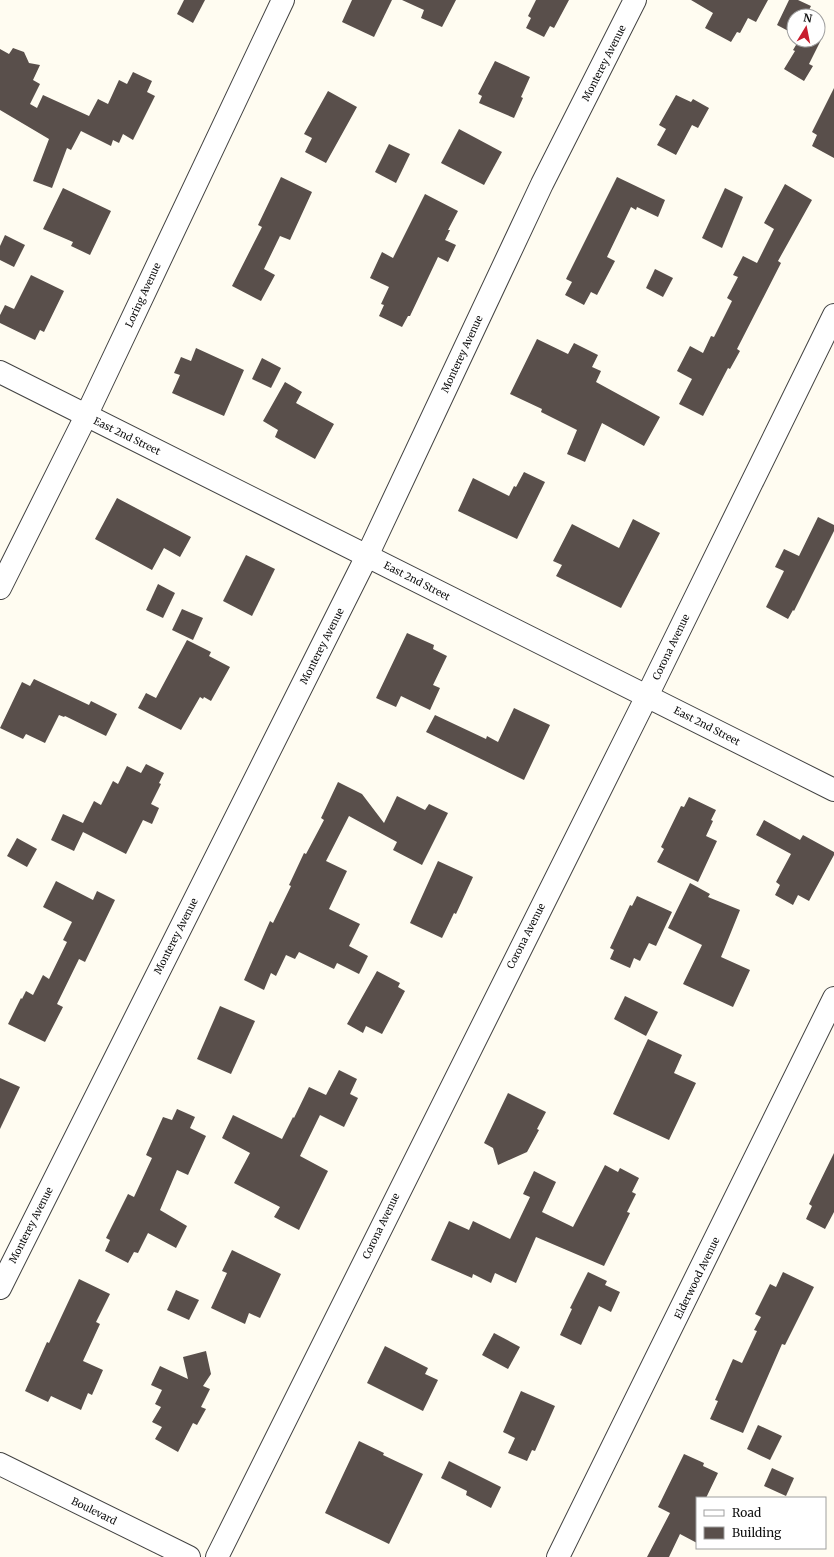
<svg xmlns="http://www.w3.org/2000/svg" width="834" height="1557" font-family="Merriweather,serif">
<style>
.building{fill:#594f4b}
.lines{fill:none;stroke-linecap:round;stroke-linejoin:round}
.minor-casing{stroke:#424242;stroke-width:24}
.minor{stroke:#fff;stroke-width:22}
.labels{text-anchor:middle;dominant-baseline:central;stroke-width:4;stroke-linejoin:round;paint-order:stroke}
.street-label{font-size:10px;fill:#0f0f0f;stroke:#fff}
</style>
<rect width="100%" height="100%" fill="#fffcf1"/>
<g class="building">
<path d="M184,0H205L193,23L177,14Z"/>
<path d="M352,0H392L374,37L342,22Z"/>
<path d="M402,0H456L442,27L421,18L424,10Z"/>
<path d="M536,0H569L554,28L550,26L544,37L526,28L531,18L528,16Z"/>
<path d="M691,0H768L756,22L748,18L740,33L737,32L731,42L705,28L713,13Z"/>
<path d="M789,0H798L811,6L806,16H794V34L777,25Z"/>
<path d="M818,39L821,40L809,64L813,66L804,81L784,69L795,51L793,50L799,40H818Z"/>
<path d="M13,48L24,52L29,63L40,65L33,80L40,84L30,104L37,108L43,95L89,116L98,99L108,104L119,80L127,84L133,72L152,81L147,92L155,96L133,140L123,134L119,143L113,140L111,146L81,131L71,150L67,148L52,188L33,181L49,139L0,110V49L9,54Z"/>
<path d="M495,61L530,77L521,97L523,98L514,118L479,103L482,96L478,94Z"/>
<path d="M834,88V158L812,146L817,135L812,132Z"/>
<path d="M328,91L357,107L326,163L305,152L312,138L304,134Z"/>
<path d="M676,95L691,102L693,99L709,108L698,128L692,125L676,155L657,145L666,129L659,125Z"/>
<path d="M459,129L502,152L484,185L441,163Z"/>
<path d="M389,144L410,154L396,183L375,172Z"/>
<path d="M281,177L312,192L290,240L280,236L264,269L275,275L261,301L232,286L262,227L258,225Z"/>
<path d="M617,177L665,200L658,217L637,207L636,210L631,207L607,257L615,261L597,295L591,292L584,305L565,295L572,282L566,279Z"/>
<path d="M785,184L812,200L778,261L781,263L737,349L740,351L730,369L728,368L703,416L679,404L692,379L677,371L690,346L703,353L711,336L714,337L732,301L727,298L738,277L733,275L743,256L757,263L774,229L764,223Z"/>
<path d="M63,188L111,211L90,255L71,246L73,242L43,229Z"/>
<path d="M725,188L743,197L722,248L702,238Z"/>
<path d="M425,194L458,211L448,230H450L445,240L456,245L448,262L438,257L410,316H408L402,327L379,316L384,305L381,304L389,287L370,278L382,252L393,258Z"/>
<path d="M5,235L25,245L14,267L0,260V246Z"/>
<path d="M655,269L673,278L663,297L646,288Z"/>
<path d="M31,275L64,291L44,332L40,330L35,340L0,323V315L5,305L14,309Z"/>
<path d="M537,339L568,354L574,343L598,355L592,367L601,371L596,382L660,417L644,446L602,423L585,462L567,454L577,430L541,412L542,409L510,394Z"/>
<path d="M196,348L244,370L224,416L172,393L180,375L174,373L181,357L191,361Z"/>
<path d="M262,358L281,368L271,388L252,379Z"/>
<path d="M285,382L302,392L296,403L334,424L315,459L275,437L278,430L263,421Z"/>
<path d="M524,472L545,482L517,539L458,511L473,478L509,496L514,486L516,487Z"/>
<path d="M117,498L191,537L180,557L164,548L152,570L95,539Z"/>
<path d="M818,517L834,525V531L794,611L793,610L788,619L766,607L784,571L775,567L784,549L799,556Z"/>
<path d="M633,519L660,533L621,608L556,576L562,565L553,561L572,524L619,548Z"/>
<path d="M246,555L275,569L252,616L223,601Z"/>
<path d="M158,584L175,593L163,618L146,610Z"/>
<path d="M182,609L203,618L193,640L172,630Z"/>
<path d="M407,633L434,645L433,649L447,656L433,685L440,688L430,710L401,696L396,707L376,698Z"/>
<path d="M187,640L211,652L209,656L230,667L211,701L204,697L203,699L200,697L181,730L138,708L146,693L156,698Z"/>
<path d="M34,679L89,705L91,701L117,714L106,736L65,716L64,717L59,715L45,743L26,734L23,739L0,728L22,682L30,686Z"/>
<path d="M514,708L550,725L524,780L426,732L435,715L486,739L487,736L498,742Z"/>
<path d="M146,764L164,773L159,783L161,784L151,804L159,808L152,824L143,820L126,854L83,832L74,851L51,840L63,814L83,823L94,801L101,805L113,781L118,784L127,766L141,773Z"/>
<path d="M338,782L362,794L384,823L397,796L425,810L429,804L448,813L422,865L393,850L397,842L349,816L326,861L347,871L329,909L360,924L349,946L368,956L359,974L337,963L334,969L299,952L295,959L286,955L276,976L271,973L264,990L244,980L270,921L273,923L291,886L289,885L304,853L306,854L324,820L321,818Z"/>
<path d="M689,797L716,810L711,820L713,821L706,836L717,841L698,882L657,862L664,849L661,847L681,806L684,807Z"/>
<path d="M764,820L800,840L803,835L834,852V855L809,901L798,895L793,905L775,895L780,885L776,882L791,854L756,835Z"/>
<path d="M17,838L37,849L27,867L7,856Z"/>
<path d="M438,861L473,877L456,914L454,913L442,938L410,923Z"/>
<path d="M56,881L93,900L97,891L115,900L85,962L79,959L57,1004L63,1007L45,1042L8,1024L21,998L22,999L26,991L33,995L43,975L49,979L67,942L63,940L72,922L43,907Z"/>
<path d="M690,883L710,894L708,897L740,910L721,957L750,970L733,1007L683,984L702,945L668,928Z"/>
<path d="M637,896L672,912L656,946L649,943L640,961L634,958L630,968L610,959L614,950L610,948L630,905L632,906Z"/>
<path d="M377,971L400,983L398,987L405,991L382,1034L366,1026L363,1033L347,1024Z"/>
<path d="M625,996L658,1012L646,1036L614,1019Z"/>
<path d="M220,1006L255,1021L231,1074L197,1059Z"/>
<path d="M648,1039L682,1055L674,1073L696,1083L669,1140L613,1114Z"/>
<path d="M339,1070L357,1079L350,1094L358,1098L344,1127L320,1115L300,1156L328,1171L299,1230L274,1217L280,1207L234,1183L250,1153L222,1138L233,1115L282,1139L293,1117L294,1118L309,1087L326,1095Z"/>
<path d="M0,1078L20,1087L0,1129Z"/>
<path d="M508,1093L546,1112L537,1129L539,1130L527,1152L498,1165L493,1148L484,1143Z"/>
<path d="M177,1109L195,1117L190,1128L206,1136L188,1175L177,1170L160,1210L187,1226L176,1248L148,1233L138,1253L134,1252L128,1263L105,1251L110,1240L106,1238L128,1194L134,1197L152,1158L146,1155L163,1117L172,1120Z"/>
<path d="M834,1153V1212L825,1229L806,1219L812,1206L809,1204Z"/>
<path d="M605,1165L618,1172L620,1168L639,1178L632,1192L636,1194L627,1212L630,1213L604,1266L536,1237L516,1283L495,1273L491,1283L473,1274L472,1278L431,1260L449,1221L469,1230L473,1221L510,1239L530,1197L523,1194L534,1171L556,1182L542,1212L573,1227Z"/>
<path d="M232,1250L281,1274L260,1318L249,1313L245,1324L211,1308L227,1273L222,1271Z"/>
<path d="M588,1272L607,1281L605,1285L620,1292L611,1312L599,1306L581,1345L560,1335L572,1309L570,1308Z"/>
<path d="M783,1272L814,1287L785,1345L782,1344L743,1433L710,1419L718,1401L715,1400L733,1359L742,1363L757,1331L754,1330L761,1317L755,1314L770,1284L776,1287Z"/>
<path d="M79,1279L110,1294L96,1322L100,1324L83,1361L103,1370L92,1395L88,1393L81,1410L51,1396L48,1402L25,1391L47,1342L49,1343Z"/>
<path d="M176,1290L199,1300L189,1320L167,1310Z"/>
<path d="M494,1333L520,1347L508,1369L482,1355Z"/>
<path d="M385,1346L428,1368L425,1374L438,1380L423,1411L367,1383Z"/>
<path d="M206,1351L211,1374L203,1386L210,1389L201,1407L206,1409L197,1425L193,1423L178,1452L155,1439L162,1427L152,1422L161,1407L155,1404L162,1390L151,1385L160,1366L188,1379L183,1357Z"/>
<path d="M521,1391L555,1406L535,1451L532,1450L527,1461L508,1453L515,1438L503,1432Z"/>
<path d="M758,1425L782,1436L770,1460L747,1449Z"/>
<path d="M359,1441L384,1453L383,1455L423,1474L389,1544L325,1513Z"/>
<path d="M684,1454L704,1463L703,1466L718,1473L706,1498H697V1543L680,1534L669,1557H647L670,1513L658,1507Z"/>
<path d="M449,1461L501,1487L491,1508L466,1495L467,1491L441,1478Z"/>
<path d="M772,1468L794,1478L786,1496L764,1486Z"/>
</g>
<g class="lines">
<defs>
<g id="minor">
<path d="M0,372L834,790"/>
<path d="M0,588L86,416L283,0"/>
<path d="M0,1288L367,556L542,184L635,0"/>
<path d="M0,1464L189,1557"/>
<path d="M217,1557L647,696L834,315"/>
<path d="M558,1557L834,998"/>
</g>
</defs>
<use href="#minor" class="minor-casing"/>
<use href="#minor" class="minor"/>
</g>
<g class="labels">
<g class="street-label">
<text transform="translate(604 63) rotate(-63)">Monterey Avenue</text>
<text transform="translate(143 295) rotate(-65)">Loring Avenue</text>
<text transform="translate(462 354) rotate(-65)">Monterey Avenue</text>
<text transform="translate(127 436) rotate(26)">East 2nd Street</text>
<text transform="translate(417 581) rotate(27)">East 2nd Street</text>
<text transform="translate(322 646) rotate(-63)">Monterey Avenue</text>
<text transform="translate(671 647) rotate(-64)">Corona Avenue</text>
<text transform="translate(707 726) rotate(27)">East 2nd Street</text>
<text transform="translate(176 936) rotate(-63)">Monterey Avenue</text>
<text transform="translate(526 936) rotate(-63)">Corona Avenue</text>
<text transform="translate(31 1225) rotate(-63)">Monterey Avenue</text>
<text transform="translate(381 1226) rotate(-64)">Corona Avenue</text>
<text transform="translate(697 1278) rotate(-64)">Elderwood Avenue</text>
<text transform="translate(94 1511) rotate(26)">Boulevard</text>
</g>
</g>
<rect x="696" y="1497" width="130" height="52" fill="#ffffff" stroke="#9f9f9f"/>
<rect x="704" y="1510" width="20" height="6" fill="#ffffff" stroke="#9f9f9f"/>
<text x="732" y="1517" font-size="12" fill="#0f0f0f">Road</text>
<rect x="704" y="1527" width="20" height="12" fill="#594f4b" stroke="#9f9f9f"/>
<text x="732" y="1537" font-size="12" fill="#0f0f0f">Building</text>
<g transform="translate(806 28) rotate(10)"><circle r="19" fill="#ffffff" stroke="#9f9f9f"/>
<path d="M0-3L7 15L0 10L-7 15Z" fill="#c81e2f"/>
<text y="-6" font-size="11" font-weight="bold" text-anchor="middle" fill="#0f0f0f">N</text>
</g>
</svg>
